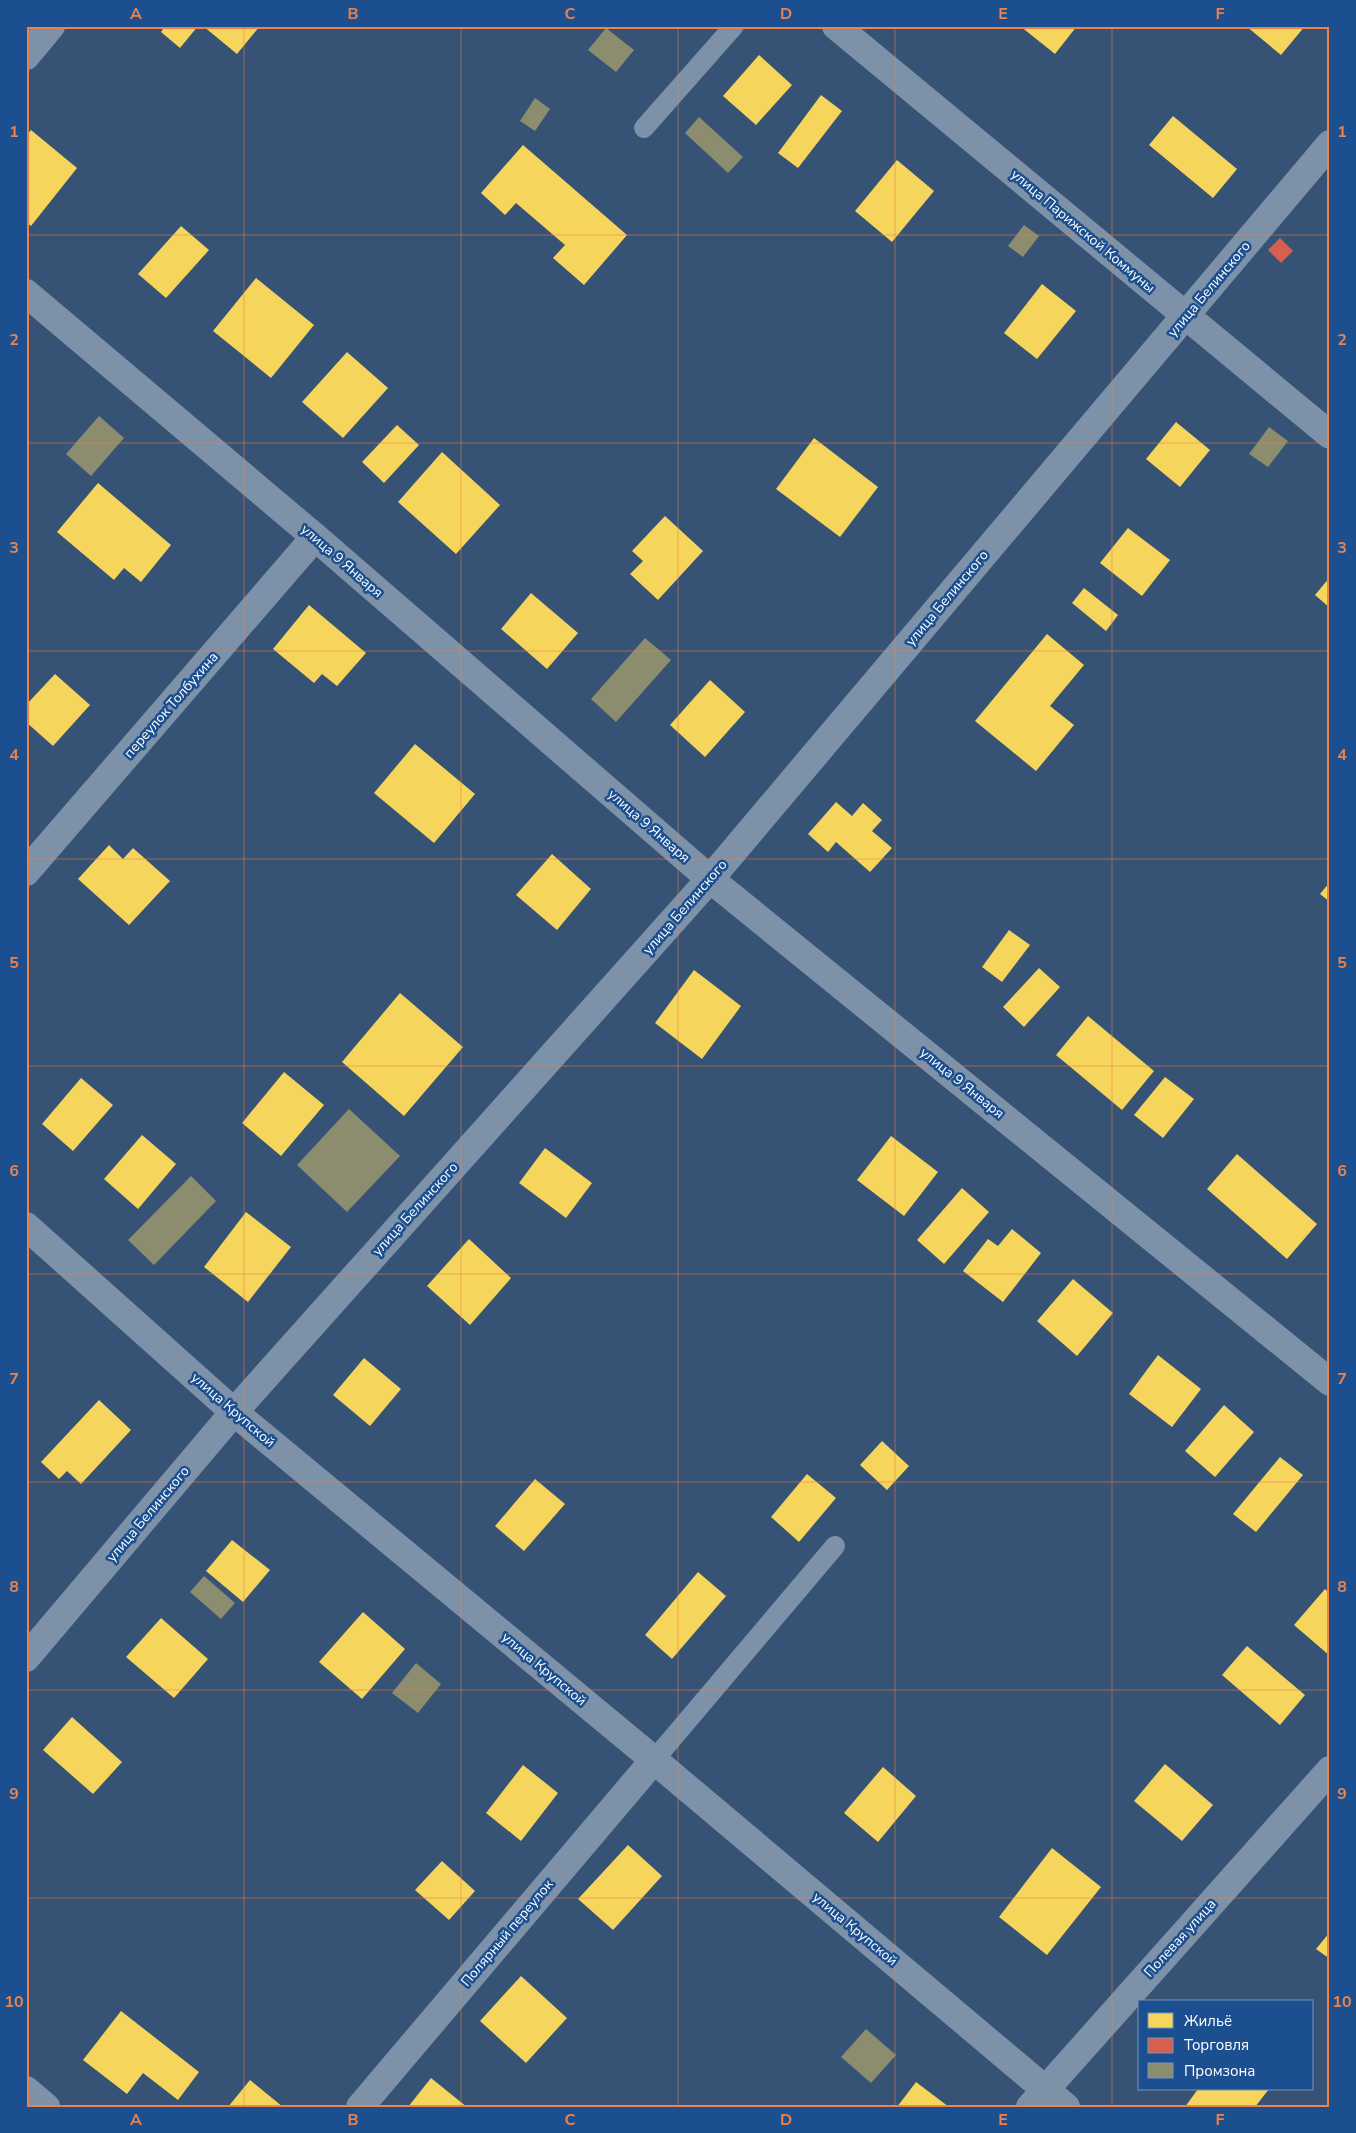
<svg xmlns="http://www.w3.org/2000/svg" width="1356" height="2133" font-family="'Nunito Sans',sans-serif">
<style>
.homes{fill:#f6d55c}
.shops{fill:#d6604d}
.industry{fill:#8c8c6e}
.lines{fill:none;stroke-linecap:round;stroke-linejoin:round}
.lane{stroke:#7d92a8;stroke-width:20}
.street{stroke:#7d92a8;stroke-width:28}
.grid{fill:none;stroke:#ee8249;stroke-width:1;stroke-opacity:0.55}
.labels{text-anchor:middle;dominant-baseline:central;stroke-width:5;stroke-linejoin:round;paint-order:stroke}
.street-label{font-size:14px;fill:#fff;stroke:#1b4f8f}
.neatline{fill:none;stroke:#ee8249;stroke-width:2}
.grid-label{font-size:16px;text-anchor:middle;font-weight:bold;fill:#ee8249}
</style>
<rect width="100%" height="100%" fill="#365274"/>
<g class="homes">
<path d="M165,26H198L180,48L161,32Z"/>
<path d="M203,26H260L237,54Z"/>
<path d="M1020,26H1077L1055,54Z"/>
<path d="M1246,26H1305L1281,55Z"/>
<path d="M759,55L792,85L756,125L723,96Z"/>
<path d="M821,95L842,111L798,168L778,153Z"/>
<path d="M1173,116L1237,169L1213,198L1149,145Z"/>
<path d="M31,130L77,168L31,226L26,222V136Z"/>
<path d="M523,145L627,235L584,285L553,258L565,245L516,203L505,215L481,193Z"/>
<path d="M897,160L934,191L892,242L855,211Z"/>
<path d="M181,226L209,250L166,298L138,274Z"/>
<path d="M256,278L314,325L271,378L213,331Z"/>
<path d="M1042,284L1076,311L1037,359L1004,333Z"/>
<path d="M347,352L388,388L343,438L302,402Z"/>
<path d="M1176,422L1210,450L1180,487L1146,459Z"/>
<path d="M397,425L419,445L384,483L362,462Z"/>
<path d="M814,438L878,487L840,537L776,489Z"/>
<path d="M442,452L500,505L456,554L398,502Z"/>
<path d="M98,483L171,545L141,582L124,568L114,580L57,532Z"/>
<path d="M665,516L703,551L658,600L630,574L643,561L632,551Z"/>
<path d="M1128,528L1170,560L1142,596L1100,563Z"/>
<path d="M1330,577V608L1315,595Z"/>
<path d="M1084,588L1118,615L1106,631L1072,603Z"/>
<path d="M531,593L578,633L547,669L501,629Z"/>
<path d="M309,605L366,653L337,686L322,674L314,683L273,649Z"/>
<path d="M1047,634L1084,665L1050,706L1074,725L1036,771L975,721Z"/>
<path d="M55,674L90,705L53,746L26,722V705Z"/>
<path d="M710,680L745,712L705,757L670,725Z"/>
<path d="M415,744L475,794L434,843L374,793Z"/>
<path d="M836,802L852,816L863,803L882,820L872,831L892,848L870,872L836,842L828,852L808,834Z"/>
<path d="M109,845L123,859L133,848L170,881L129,925L78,879Z"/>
<path d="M552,854L591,889L557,930L516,895Z"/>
<path d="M1330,882V902L1320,894Z"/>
<path d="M1009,930L1030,945L1002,982L982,967Z"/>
<path d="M1039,968L1060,987L1024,1027L1003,1007Z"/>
<path d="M694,970L741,1006L702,1059L655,1023Z"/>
<path d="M400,993L463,1047L404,1116L342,1062Z"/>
<path d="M1088,1016L1154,1071L1122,1110L1056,1055Z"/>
<path d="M284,1072L324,1105L281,1156L242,1123Z"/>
<path d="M1165,1077L1194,1099L1163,1138L1134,1115Z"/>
<path d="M81,1078L113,1105L73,1151L42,1124Z"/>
<path d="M142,1135L176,1164L138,1209L104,1179Z"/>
<path d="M891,1136L938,1172L904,1216L857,1180Z"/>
<path d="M545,1148L592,1183L566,1218L519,1183Z"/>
<path d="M1237,1154L1317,1224L1287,1259L1207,1189Z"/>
<path d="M962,1188L989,1212L944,1264L917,1240Z"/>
<path d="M246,1212L291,1247L248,1302L204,1267Z"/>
<path d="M1012,1229L1041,1253L1003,1302L963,1271L988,1239L998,1246Z"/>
<path d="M469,1239L511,1278L470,1325L427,1286Z"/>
<path d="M1073,1279L1113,1313L1077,1356L1037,1321Z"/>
<path d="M1158,1355L1201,1389L1172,1427L1129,1394Z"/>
<path d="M364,1358L401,1389L370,1426L333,1395Z"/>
<path d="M99,1400L131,1430L81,1484L67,1471L59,1479L41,1462Z"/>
<path d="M1224,1405L1254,1432L1215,1477L1185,1451Z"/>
<path d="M882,1441L909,1466L887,1490L860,1465Z"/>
<path d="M1280,1457L1303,1475L1256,1532L1233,1514Z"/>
<path d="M807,1474L836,1498L799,1542L771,1517Z"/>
<path d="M535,1479L565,1504L524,1551L495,1526Z"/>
<path d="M232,1540L270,1570L243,1602L206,1571Z"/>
<path d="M698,1572L726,1596L672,1659L645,1635Z"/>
<path d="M1325,1589L1330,1594V1656L1294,1625Z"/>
<path d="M363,1612L405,1649L362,1699L319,1662Z"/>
<path d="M161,1618L208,1659L174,1698L126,1657Z"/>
<path d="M1247,1646L1305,1695L1280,1725L1222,1675Z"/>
<path d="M72,1717L122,1762L93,1794L43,1750Z"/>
<path d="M1165,1764L1213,1805L1182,1841L1134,1801Z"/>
<path d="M523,1765L558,1793L521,1841L486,1813Z"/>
<path d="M883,1767L916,1796L878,1842L844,1813Z"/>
<path d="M628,1845L662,1876L613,1930L578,1899Z"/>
<path d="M1052,1848L1101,1887L1047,1955L999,1917Z"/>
<path d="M442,1861L475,1891L449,1920L415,1890Z"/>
<path d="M1330,1932V1959L1316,1949Z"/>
<path d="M521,1976L567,2018L526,2063L480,2021Z"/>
<path d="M121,2011L199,2072L178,2100L143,2073L127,2094L83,2060Z"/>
<path d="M431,2078L467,2107H408Z"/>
<path d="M250,2080L283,2107H228Z"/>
<path d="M916,2082L949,2107H897Z"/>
<path d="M1198,2089H1269L1255,2107H1185Z"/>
</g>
<path class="shops" d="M1280,238L1293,251L1281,263L1268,250Z"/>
<g class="industry">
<path d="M606,28L634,50L616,72L588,50Z"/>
<path d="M535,98L550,109L535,131L520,121Z"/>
<path d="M699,117L743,157L728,173L685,133Z"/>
<path d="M1024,225L1039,236L1023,257L1008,246Z"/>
<path d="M99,416L124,438L91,476L66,454Z"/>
<path d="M1269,427L1288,441L1268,467L1249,454Z"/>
<path d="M645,638L671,660L616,722L591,699Z"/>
<path d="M349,1109L400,1156L347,1212L297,1165Z"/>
<path d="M191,1176L216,1201L154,1265L128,1240Z"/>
<path d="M204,1576L235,1603L221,1619L190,1592Z"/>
<path d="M416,1663L441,1684L418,1713L392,1693Z"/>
<path d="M866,2029L896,2055L871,2083L841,2057Z"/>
</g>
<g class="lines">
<g class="lane">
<path d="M644,128L734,26"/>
<path d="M654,1760L835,1546"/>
</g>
<g class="street">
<path d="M836,26L1330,435"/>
<path d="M26,56L51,26"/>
<path d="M26,293L315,537L710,879L1330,1382"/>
<path d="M26,872L315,537"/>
<path d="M26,1226L234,1412L654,1760L1066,2107"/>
<path d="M26,1658L234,1412L710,879L1330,144"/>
<path d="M26,2090L46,2107"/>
<path d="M360,2107L654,1760"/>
<path d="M1030,2107L1330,1770"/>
</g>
</g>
<path class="grid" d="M244,26V2107M461,26V2107M678,26V2107M895,26V2107M1112,26V2107M26,235H1330M26,443H1330M26,651H1330M26,859H1330M26,1066H1330M26,1274H1330M26,1482H1330M26,1690H1330M26,1898H1330"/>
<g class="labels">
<g class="street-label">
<text transform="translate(1083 231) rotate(40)">улица Парижской Коммуны</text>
<text transform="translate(1209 289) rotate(-50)">улица Белинского</text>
<text transform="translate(342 561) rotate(41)">улица 9 Января</text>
<text transform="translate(947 598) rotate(-50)">улица Белинского</text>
<text transform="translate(171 705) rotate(-49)">переулок Толбухина</text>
<text transform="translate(649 826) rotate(41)">улица 9 Января</text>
<text transform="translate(685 907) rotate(-49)">улица Белинского</text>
<text transform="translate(962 1083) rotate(39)">улица 9 Января</text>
<text transform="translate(415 1209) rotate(-48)">улица Белинского</text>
<text transform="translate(233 1410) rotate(41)">улица Крупской</text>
<text transform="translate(148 1514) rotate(-50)">улица Белинского</text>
<text transform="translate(544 1669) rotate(40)">улица Крупской</text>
<text transform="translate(855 1929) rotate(40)">улица Крупской</text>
<text transform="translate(507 1933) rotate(-50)">Полярный переулок</text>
<text transform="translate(1180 1938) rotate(-48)">Полевая улица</text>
</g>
</g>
<rect width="1356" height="2133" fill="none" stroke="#1b4f8f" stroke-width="55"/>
<rect x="1138" y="2000" width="175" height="90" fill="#1b4f8f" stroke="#7695bc"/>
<rect x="1148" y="2013" width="25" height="15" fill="#f6d55c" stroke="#7695bc"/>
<text x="1184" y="2026" font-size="15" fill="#ffffff">Жильё</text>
<rect x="1148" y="2038" width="25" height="15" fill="#d6604d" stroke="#7695bc"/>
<text x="1184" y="2050" font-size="15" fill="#ffffff">Торговля</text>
<rect x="1148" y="2063" width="25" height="15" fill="#8c8c6e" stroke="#7695bc"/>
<text x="1184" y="2076" font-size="15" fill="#ffffff">Промзона</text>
<rect x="28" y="28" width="1300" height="2078" class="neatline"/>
<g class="grid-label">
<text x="136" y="19">A</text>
<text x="353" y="19">B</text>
<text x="570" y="19">C</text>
<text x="786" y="19">D</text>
<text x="1003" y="19">E</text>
<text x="1220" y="19">F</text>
<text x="14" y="137">1</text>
<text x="1342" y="137">1</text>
<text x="14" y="345">2</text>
<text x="1342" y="345">2</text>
<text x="14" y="553">3</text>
<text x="1342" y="553">3</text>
<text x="14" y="760">4</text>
<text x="1342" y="760">4</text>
<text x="14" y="968">5</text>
<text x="1342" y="968">5</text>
<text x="14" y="1176">6</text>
<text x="1342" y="1176">6</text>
<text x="14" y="1384">7</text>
<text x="1342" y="1384">7</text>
<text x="14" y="1592">8</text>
<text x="1342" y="1592">8</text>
<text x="14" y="1799">9</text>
<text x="1342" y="1799">9</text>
<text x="14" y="2007">10</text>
<text x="1342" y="2007">10</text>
<text x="136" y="2125">A</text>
<text x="353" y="2125">B</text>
<text x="570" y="2125">C</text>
<text x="786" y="2125">D</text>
<text x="1003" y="2125">E</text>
<text x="1220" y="2125">F</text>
</g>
</svg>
